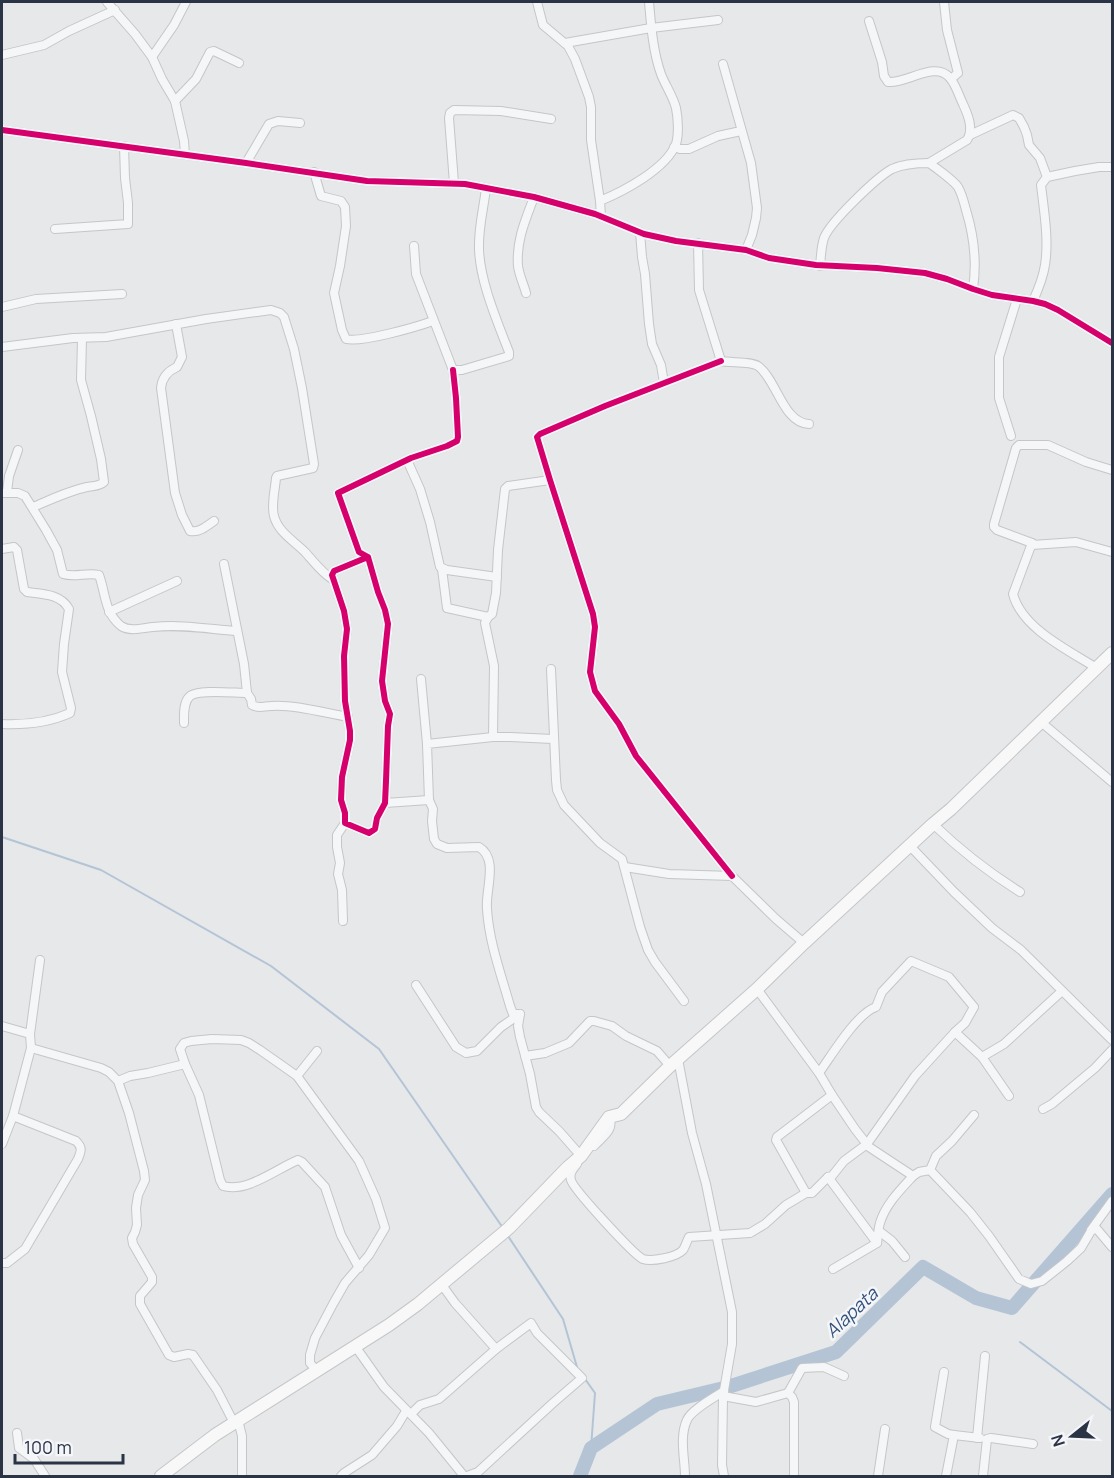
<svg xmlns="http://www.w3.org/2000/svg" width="1114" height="1478" font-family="Manrope,sans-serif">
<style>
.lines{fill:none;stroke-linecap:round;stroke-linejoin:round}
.stream{stroke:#b4c4d5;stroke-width:2}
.river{stroke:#b4c4d5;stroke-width:14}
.street-casing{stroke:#c4c6c8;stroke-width:10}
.secondary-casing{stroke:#c4c6c8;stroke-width:14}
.street{stroke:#f5f6f7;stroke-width:8}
.secondary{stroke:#f8f8f8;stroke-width:12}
.cycleway-casing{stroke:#f4f6f9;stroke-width:10}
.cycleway{stroke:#d6006c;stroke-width:6}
.labels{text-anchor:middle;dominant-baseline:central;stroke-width:5;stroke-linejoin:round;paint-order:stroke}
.water-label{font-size:18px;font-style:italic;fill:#34527a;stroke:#f4f6f9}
</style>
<rect width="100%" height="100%" fill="#e6e8ea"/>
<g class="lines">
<g class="stream">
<path d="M2,837L101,870L271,966L379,1049L503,1228"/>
<path d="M508,1236L563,1319L577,1367"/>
<path d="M1020,1342L1112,1411"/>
<path d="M585,1379L595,1393L591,1448"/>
</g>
<path class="river" d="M580,1476L591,1448L657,1404L728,1387L836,1352L923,1267L976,1298L1012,1308L1112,1194"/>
<defs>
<g id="street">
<path d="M107,2L135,34L152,57L162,79L175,101L184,141L185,155"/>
<path d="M537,2L543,25L568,46L575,59L589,97L591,107V140L600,201L601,216"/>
<path d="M944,2L947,30L958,73L951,79"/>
<path d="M869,21L882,62L884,76L888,82C907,84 935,60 950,78C956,85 959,96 963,104C968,115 974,129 967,140L929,163"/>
<path d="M565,43L651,28L718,20"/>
<path d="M2,55L44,45L69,31L115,10"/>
<path d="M152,57L174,25L186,2"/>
<path d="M723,64L751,163L757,208L756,218L752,235L746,250"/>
<path d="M175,101L196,79L210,52L214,51L239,63"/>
<path d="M2,130L246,163L367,181L465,184L534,197L595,214L644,234L676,241L746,250L769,258L816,265L877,268L925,273L947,279L973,289L992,295L1033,301L1045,304L1058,310L1112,343"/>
<path d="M970,135L1013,115L1019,118L1024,127L1027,135L1029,145L1040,158L1047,177"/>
<path d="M674,147L680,149H689L718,136L741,131"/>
<path d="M246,163L269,124L278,121L300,123"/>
<path d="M314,172L321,196L341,201L345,207L346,226L340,266L334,293L342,330L346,339C361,343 416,327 433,321"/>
<path d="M454,183L449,118L450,113L454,110L501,111L551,119"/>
<path d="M600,201C624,191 666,169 676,144C679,134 678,118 676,108C673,96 665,85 661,74C653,52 651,25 649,2"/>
<path d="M55,229L128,224V203L125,178L124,146"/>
<path d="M640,232L642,257L645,274L649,324L652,344L661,365L664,383"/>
<path d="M698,243L699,290L721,361C731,363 751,361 758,366C777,380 783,423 809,424"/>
<path d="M414,246L416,274L453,370H462L509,356V352C497,321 478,277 479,244C479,225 484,206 486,188"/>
<path d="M820,266C821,257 821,247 824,238C830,222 877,177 892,169C903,164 917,163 929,163C935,167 954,181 958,187C962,194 964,202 966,210C974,236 977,262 973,289"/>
<path d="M526,293C524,285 519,275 518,266C516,241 525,221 534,197"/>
<path d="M1033,301C1038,290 1043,278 1045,265C1049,239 1044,211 1041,185L1047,177L1075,171L1099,167H1112"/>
<path d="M2,307L36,299L122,294"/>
<path d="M176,324L182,357L177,367C168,371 162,377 161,388L175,493L182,515L190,531C199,533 207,526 214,521"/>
<path d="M2,347L73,338L106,337L206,319L271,310L280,313L284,317L294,349L302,388L314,464L313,468L277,476L276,478C275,490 271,505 274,516C278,532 294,541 305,552C314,562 321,572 332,579"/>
<path d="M721,361L605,406L540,434L537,437L550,480L593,614L595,627L590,672L595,691L619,724L636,756L732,876"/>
<path d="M1011,436L999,398V357L1017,299"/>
<path d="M407,460L420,489L430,522L440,567L447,570L497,577"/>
<path d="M7,492L9,476L18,450"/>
<path d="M2,493H18L25,496L46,530L57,550L63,574C75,578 87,572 99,575C106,594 104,612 121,626C130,632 143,628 153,627C181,624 209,629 237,631"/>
<path d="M33,507C50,500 68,491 87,487C94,486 100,486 104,482L101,459L91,416L81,380L82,338"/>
<path d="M1032,543L997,530L994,527V524L1016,448L1019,445H1048L1086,462L1112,470"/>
<path d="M2,549L14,547L17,550L24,589L27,592C43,594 61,594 69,609L64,644L62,672L71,708L70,713C48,723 26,725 2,724"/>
<path d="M368,557L334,571L332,575L344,611L347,629L344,656L345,701L350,731V740L342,777L341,800L345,813V823L369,833L375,829L377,818L385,803L386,781L388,726L390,714L385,701L382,681L388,624L385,610L378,592L368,557L359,552L338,493L411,458L447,446L457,441L458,437L456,398L453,370"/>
<path d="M224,564L244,664L247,693L251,699L252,705C259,709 263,706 271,706C293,704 325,713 348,717"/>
<path d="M442,569L447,608L488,617L492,614L496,593L498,550L505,489L508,486L550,480"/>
<path d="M109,612L177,581"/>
<path d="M488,617L485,623L494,666L493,737"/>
<path d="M551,669L556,780L557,790L564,805L600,843L622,859L640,927L648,950L655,962L684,1001"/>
<path d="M1098,669C1070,651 1022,629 1013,594L1032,543V545L1076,542L1112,552"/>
<path d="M421,679L427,744"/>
<path d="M1041,722L1112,782"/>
<path d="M184,723C184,715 183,702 190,696C199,689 234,693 247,693"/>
<path d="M553,739L510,737H493L427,744L429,800L433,809L432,821L434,839L437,844L447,848L479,847C499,859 485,890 487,909C489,942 501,974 510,1006L513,1014H520L518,1026L520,1037L530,1074L536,1107L539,1112L559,1131L581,1156"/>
<path d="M385,803L429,800"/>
<path d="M933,824C960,850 988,872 1020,892"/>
<path d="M910,846L954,892L992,928L1021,950L1112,1040"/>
<path d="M625,867L669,874L732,876L776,919L804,943"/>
<path d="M343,921L342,890L338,874L340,863L337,847V835L345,823"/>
<path d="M416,985L456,1047L466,1053L477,1051L501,1027L520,1014"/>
<path d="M757,989L819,1073L832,1095L855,1129L869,1147L913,1176L919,1172L930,1170L936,1156L952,1141L974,1115"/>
<path d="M2,1026L30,1034"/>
<path d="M31,1048L101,1068L109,1072L118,1081L129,1113L144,1171L145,1180L138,1195L136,1208L137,1225L135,1232L132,1238L133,1244L152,1277V1282L140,1296V1304L169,1355L174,1357L188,1354L193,1355L217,1390L234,1423"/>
<path d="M525,1056L545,1053L569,1043L590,1021H594L612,1026L626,1036L657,1051L670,1066"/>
<path d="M982,1057L1004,1044L1062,991"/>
<path d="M678,1059L692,1133L706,1184L732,1312V1344L723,1396L722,1465L724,1476"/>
<path d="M185,1064L180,1049L184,1043L191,1041L212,1039L241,1040L249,1043L260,1050L297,1076L359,1161L376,1199L385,1228L369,1255L345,1283L333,1304L315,1338L310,1355V1363L316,1370"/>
<path d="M819,1073C831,1056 857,1013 876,1007L882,992L911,961L949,977L974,1007L965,1023L955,1032L982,1057L1009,1096"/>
<path d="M297,1076L317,1051"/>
<path d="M118,1081L130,1076L148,1073L185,1064L199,1095L220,1180L223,1186C247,1193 276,1169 298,1160L302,1162L325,1187L341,1235L359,1268"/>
<path d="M1043,1109L1052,1104L1095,1068L1112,1050"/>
<path d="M2,1144L13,1116L31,1048L30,1034L40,960"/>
<path d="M594,1146C602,1137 615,1130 609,1117"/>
<path d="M577,1164C573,1169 569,1173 571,1180C573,1189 635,1256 643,1259C652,1262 677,1257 683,1250C685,1247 687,1241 689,1237L750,1233L765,1224L786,1205L806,1193H812L828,1177L832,1176L844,1161L867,1144L915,1076L955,1032"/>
<path d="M930,1170L970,1212L989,1236L1019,1279L1031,1284L1042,1281L1067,1261L1081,1248L1091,1231L1096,1228L1112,1247"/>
<path d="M828,1177L877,1243C878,1237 878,1229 880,1223C885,1205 901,1189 913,1176"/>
<path d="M806,1193L776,1140L777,1137L832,1095"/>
<path d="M1091,1230L1112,1201"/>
<path d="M879,1231L892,1241L905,1257"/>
<path d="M2,1263H7L25,1249L78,1159C81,1151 83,1148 76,1141L13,1116"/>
<path d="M833,1269L877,1243"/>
<path d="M442,1285L455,1303L496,1349"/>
<path d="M355,1346L384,1387L429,1433L464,1476"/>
<path d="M944,1372L935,1427L948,1434L954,1435L946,1476"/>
<path d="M788,1393L802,1368L824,1367L844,1376"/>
<path d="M723,1396L756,1402L788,1393L792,1397L794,1402V1476"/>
<path d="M411,1414L420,1405L439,1399L496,1349L531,1323L537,1333L582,1378L553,1403L478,1472L467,1476"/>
<path d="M238,1420L242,1436V1476"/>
<path d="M17,1433L19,1448L34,1459L45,1476"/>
<path d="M954,1435L980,1438"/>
<path d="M977,1438L985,1356"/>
<path d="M341,1476L344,1473L372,1455L397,1426L406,1411"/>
<path d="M685,1476C685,1459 679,1437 687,1420C691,1410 715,1397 724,1391"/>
<path d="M878,1476L885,1429"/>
<path d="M983,1476L987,1439L991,1438L1033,1444"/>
</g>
<path id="secondary" d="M161,1476L215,1435L389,1325L418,1304L509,1228L568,1167L581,1156L609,1117L621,1114L670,1066L757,989L804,943L933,824L951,809L1112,653"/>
</defs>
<use href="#street" class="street-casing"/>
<use href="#secondary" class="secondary-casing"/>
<use href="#street" class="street"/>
<use href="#secondary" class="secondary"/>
<defs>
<g id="cycleway">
<path d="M2,130L246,163L367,181L465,184L534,197L595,214L644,234L676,241L746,250L769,258L816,265L877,268L925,273L947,279L973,289L992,295L1033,301L1045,304L1058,310L1112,343"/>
<path d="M721,361L605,406L540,434L537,437L550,480L593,614L595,627L590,672L595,691L619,724L636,756L732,876"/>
<path d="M368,557L334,571L332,575L344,611L347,629L344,656L345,701L350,731V740L342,777L341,800L345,813V823L369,833L375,829L377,818L385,803L386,781L388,726L390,714L385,701L382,681L388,624L385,610L378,592L368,557L359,552L338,493L411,458L447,446L457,441L458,437L456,398L453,370"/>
</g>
</defs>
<use href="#cycleway" class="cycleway-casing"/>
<use href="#cycleway" class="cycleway"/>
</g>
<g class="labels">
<g class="water-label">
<text transform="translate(851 1312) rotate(-43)">Alapata</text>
</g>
</g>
<rect width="1114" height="1478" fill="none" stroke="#2b3445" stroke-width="6"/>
<g transform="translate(1072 1436) rotate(252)" stroke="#f4f6f9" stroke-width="4.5" paint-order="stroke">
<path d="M0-4.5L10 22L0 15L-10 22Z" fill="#2b3445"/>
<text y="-9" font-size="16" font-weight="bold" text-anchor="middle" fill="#2b3445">N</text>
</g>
<path d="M15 1454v9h108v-9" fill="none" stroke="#2b3445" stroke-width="3"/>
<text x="24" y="1454" font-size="18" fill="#2b3445" stroke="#f4f6f9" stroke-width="4.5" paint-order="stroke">100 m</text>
</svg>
